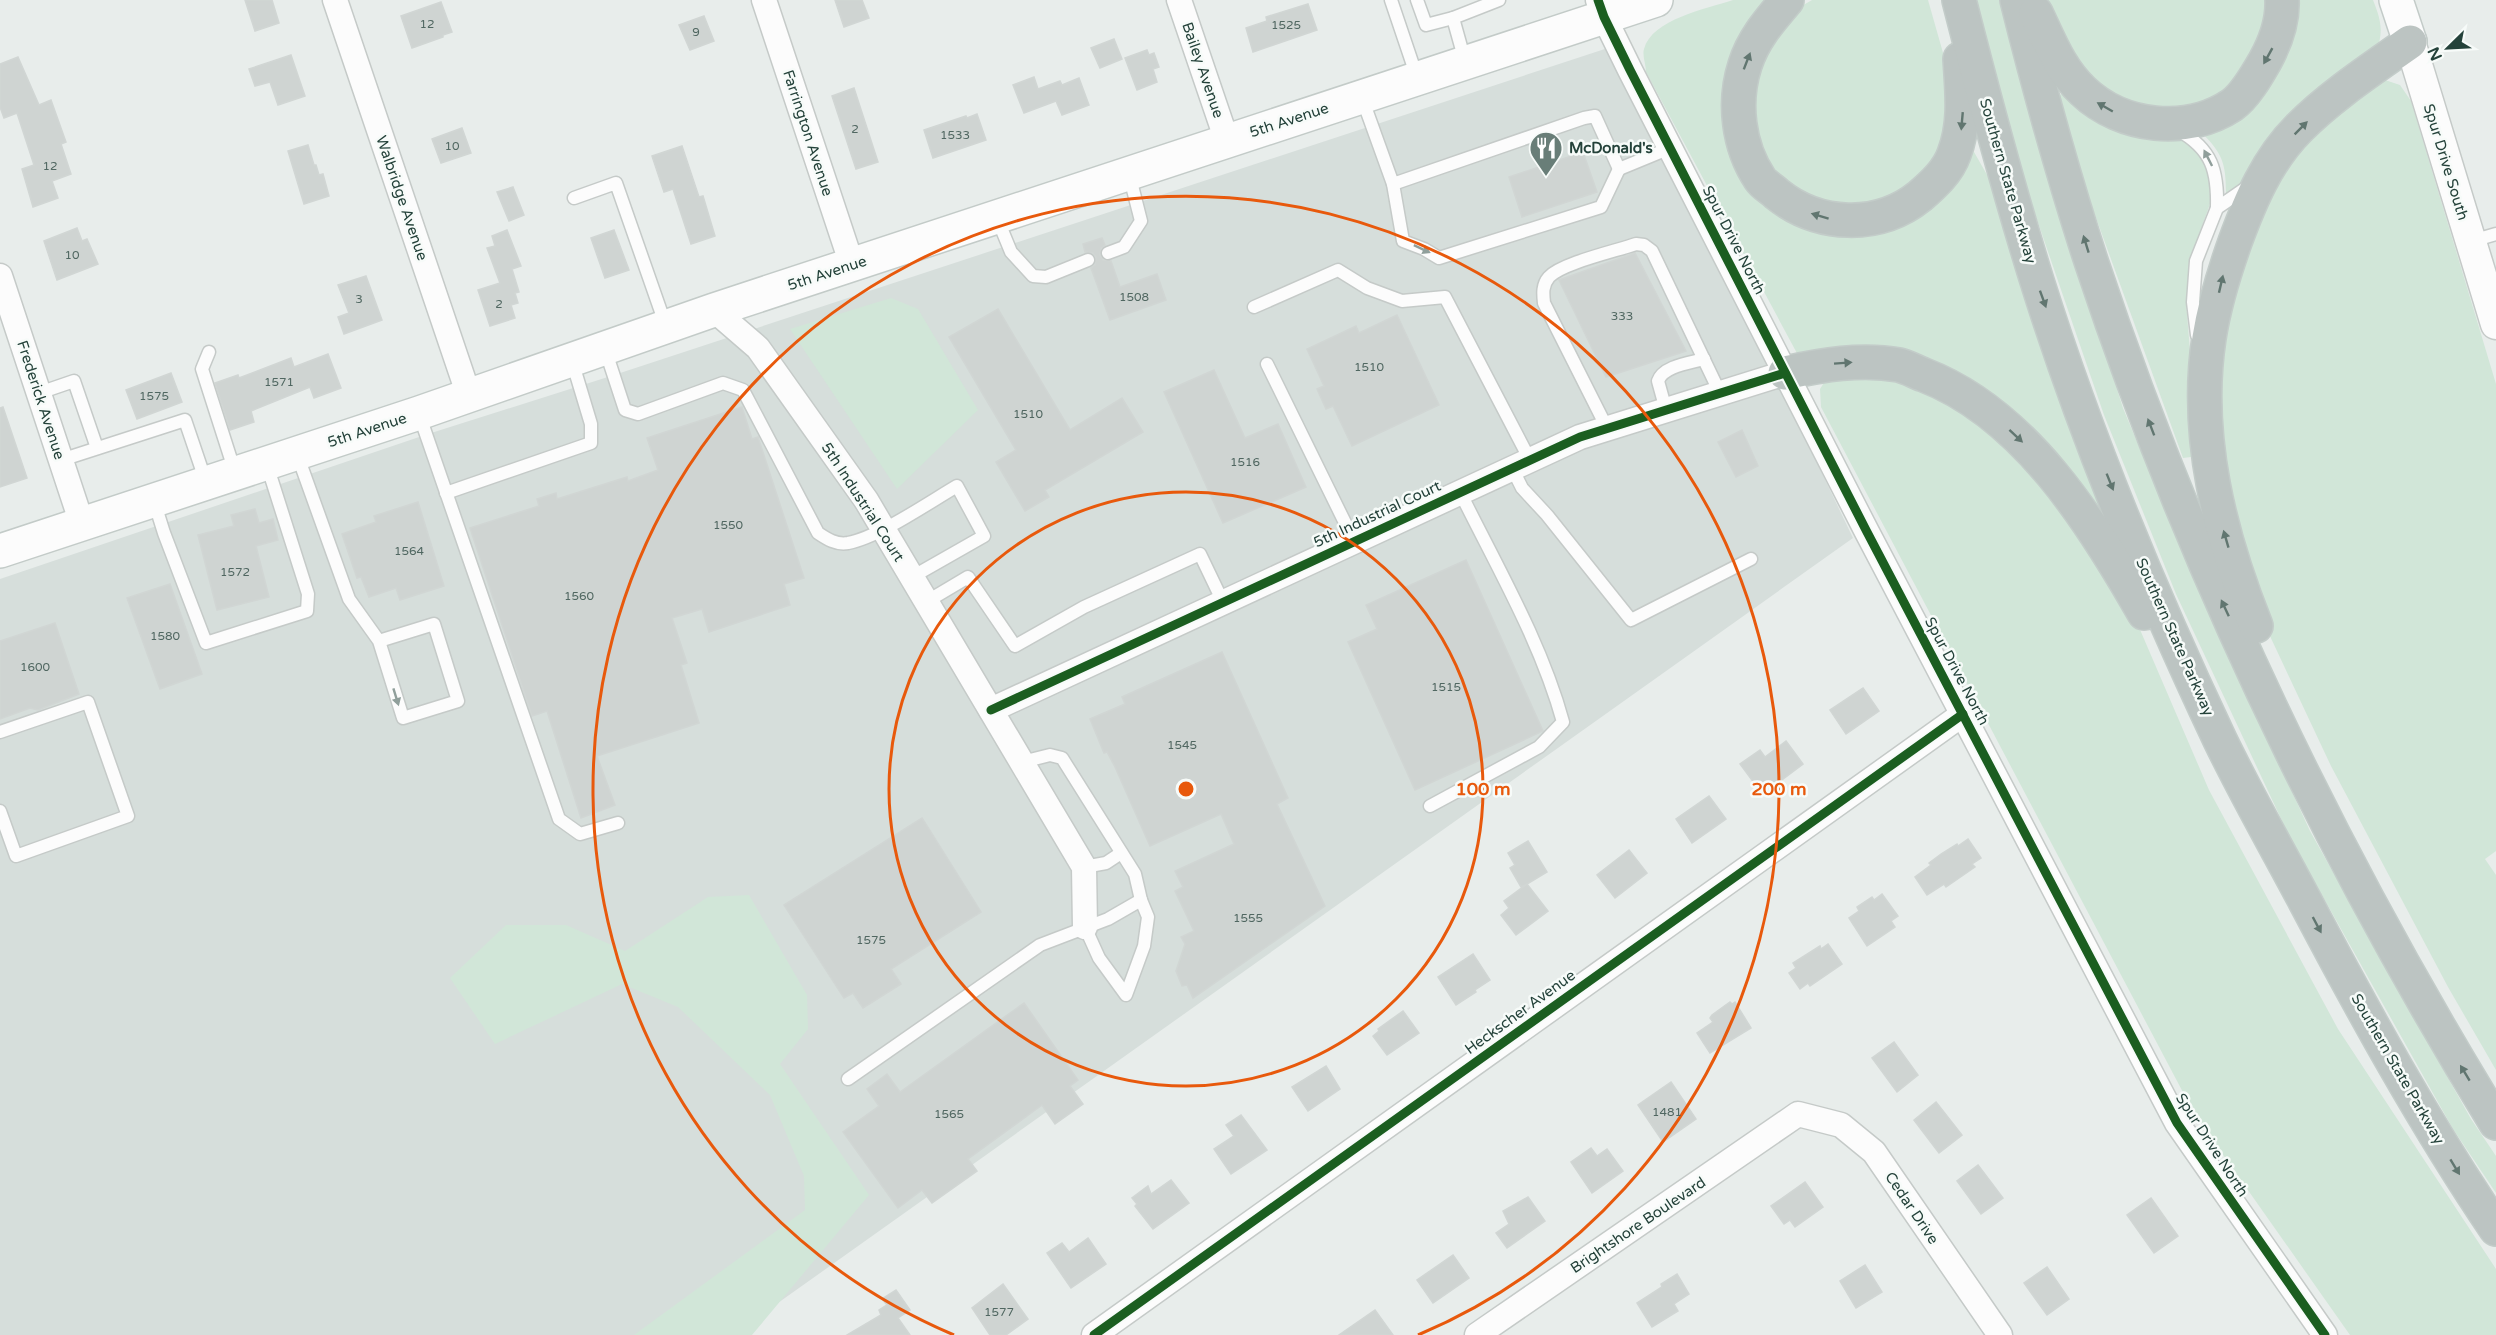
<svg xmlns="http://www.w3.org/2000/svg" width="2496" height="1335" font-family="'Varela Round',sans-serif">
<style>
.built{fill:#d6dedb}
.green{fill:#d1e6d8}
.building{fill:#cfd4d2;stroke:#d1d6d4;stroke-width:1.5}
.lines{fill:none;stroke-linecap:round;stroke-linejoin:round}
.service-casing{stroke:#c5cac8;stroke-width:15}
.minor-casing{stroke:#c5cac8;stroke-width:27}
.tertiary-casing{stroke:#c5cac8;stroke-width:33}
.secondary-casing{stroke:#c3cbc8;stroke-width:36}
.motorway-casing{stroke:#c3ccc9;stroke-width:36}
.service{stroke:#fcfcfc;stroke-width:12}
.minor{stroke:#fcfcfc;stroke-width:24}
.tertiary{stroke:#fcfcfc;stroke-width:30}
.secondary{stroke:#fcfcfc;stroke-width:33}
.motorway{stroke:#bcc4c2;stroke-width:33}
.cycleway-casing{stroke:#f7fbf9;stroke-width:13}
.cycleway{stroke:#1b5e20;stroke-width:9}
.oneway{fill:#617670}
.oneway2{fill:#909f9b}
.ring{fill:none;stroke:#e8590c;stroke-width:3}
.labels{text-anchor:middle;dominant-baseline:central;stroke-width:5;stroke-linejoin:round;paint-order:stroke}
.number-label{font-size:12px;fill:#506761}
.street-label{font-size:15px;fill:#24423a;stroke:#f7fbf9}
.poi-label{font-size:15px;font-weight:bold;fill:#24423a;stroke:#f7fbf9;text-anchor:start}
.centre{fill:#e8590c;stroke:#f7fbf9;stroke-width:3}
.ring-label{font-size:18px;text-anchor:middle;font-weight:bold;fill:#e8590c;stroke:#f7fbf9;stroke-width:5;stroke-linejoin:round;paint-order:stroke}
</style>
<rect width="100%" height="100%" fill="#e8edeb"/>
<path class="built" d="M1617,45L1853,538L733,1335H0V579L428,434L611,376Z"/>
<g class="green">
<path d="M1733,0H1776L1756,23L1740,167L1857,235L1964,156L1974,152L1990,180L2054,380L2105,513L2092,516L1975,389L1921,355L1873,352L1799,357L1646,72C1646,65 1642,55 1644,49C1652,19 1706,9 1733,0Z"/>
<path d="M1812,0H1928L1955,95L1953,135L1901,202L1840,211L1771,179L1745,121L1755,64L1800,7Z"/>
<path d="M1974,0H1999L2046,166L2123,408L2196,583L2310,831L2471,1119L2496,1156V1193L2453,1129L2290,838L2176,594L2104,415L2021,173Z"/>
<path d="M2044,0H2271L2263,49L2224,99L2164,117L2107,103L2073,72Z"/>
<path d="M2292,0H2373C2381,20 2384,32 2376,52L2239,188L2226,194C2226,161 2222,153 2199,130Z"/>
<path d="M2385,80L2400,85L2411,101L2496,384V851L2485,859L2496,875V1070L2448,987L2331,766L2254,602L2218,430L2222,331L2245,243L2281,174L2311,138L2370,85Z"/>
<path d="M2070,92L2181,136L2207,161L2213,183L2211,201L2195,246L2186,303L2199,456L2183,458L2091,204L2059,95Z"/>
<path d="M891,298L918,309L978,410L897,489L790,329Z"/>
<path d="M1830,373L1920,381L1988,425L2071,517L2138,625L2209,790L2338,1029L2496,1269V1335H2350L2200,1122L2186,1098L1821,407L1820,389Z"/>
<path d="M749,895L807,995L808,1029L780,1064L869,1195L752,1335H634L805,1210L804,1176L770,1095L678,1007L622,984L495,1044L450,978L506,925H566L625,951L708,897Z"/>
</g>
<g class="building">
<path d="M245,0H272L279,23L255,31Z"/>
<path d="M835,0H862L869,18L844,27Z"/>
<path d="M441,2L452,32L443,35V37L412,48L401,16Z"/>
<path d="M1308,4L1317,30L1253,52L1246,28L1267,21L1266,17Z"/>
<path d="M704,16L714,41L690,50L679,25Z"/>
<path d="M1114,39L1122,59L1100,68L1091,48Z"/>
<path d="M1147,50L1149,55L1154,53L1159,67L1153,69L1157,82L1137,90L1125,58Z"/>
<path d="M291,55L305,96L278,105L270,82L255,86L249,69Z"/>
<path d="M18,57L39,105L51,100L66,142L61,144L71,174L52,181L58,198L33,207L22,169L34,165L17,113L4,118L0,107V64Z"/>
<path d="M1034,77L1038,89L1060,81L1062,85L1079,78L1089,105L1062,115L1056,101L1024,113L1013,85Z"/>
<path d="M854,88L878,162L856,169L832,96Z"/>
<path d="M977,114L986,140L933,158L924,130L966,116L967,118Z"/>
<path d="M462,128L471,153L441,163L432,139Z"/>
<path d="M308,145L314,165H316L319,175L323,174L329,196L304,204L288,151Z"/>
<path d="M682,146L699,197L703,196L715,236L691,244L673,189L664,192L652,156Z"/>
<path d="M1583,152L1597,192L1522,217L1509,177Z"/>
<path d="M513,187L524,215L509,221L497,192Z"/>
<path d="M77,228L82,241L87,239L98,264L57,280L44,241Z"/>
<path d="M507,230L521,266L512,269L519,292L515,293L518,303L511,305L515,318L490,326L478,290L500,283L487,248L495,246L492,236Z"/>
<path d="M614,230L629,270L605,278L591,238Z"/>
<path d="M1102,238L1105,245L1101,248L1100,255L1103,260L1111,261L1120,287L1157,274L1166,300L1110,320L1091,268L1095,265L1096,257L1093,253L1085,252L1083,244Z"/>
<path d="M1635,253L1686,351L1606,377L1559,280Z"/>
<path d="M366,276L382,320L344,334L338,317L349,313L338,285Z"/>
<path d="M998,309L1070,430L1122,398L1143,432L1045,490L1049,497L1025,511L996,462L1016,450L949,337Z"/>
<path d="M1397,315L1439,405L1352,446L1333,406L1326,409L1317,389L1324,386L1307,349L1356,326L1359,333Z"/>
<path d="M328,354L341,388L314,398L310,387L251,411L254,422L230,430L215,383L238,375L239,378L291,358L294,367Z"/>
<path d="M1214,370L1245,438L1278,424L1306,487L1223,523L1164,392Z"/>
<path d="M171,373L182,402L137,419L126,390Z"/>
<path d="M3,407L27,478L0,487V408Z"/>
<path d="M742,407L752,439L758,437L804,578L784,584L790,605L709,632L702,609L672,618L687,663L681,665L699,723L597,756L615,805L581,818L547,711L532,716L470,528L539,506L537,499L556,493L557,499L627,477L628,481L658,470L647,438Z"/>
<path d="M1742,430L1758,466L1736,477L1718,442Z"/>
<path d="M418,502L444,586L400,600L396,588L369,597L361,577L357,578L342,534L376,522L374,516Z"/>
<path d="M255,509L259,523L273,519L278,540L256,546L269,597L217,610L198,535L234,526L231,515Z"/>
<path d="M1466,560L1543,731L1415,790L1348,642L1377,629L1366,605Z"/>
<path d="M170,584L202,674L160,689L127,598Z"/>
<path d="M55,623L79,694L38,710L30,708L0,719V641Z"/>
<path d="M1222,652L1288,798L1277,804L1325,906L1193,998L1187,985L1182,986L1176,971L1185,944L1181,937L1194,931L1175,891L1183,887L1175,871L1234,844L1221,814L1150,846L1115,767L1107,752L1104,753L1090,719L1125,704L1122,697Z"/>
<path d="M1863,688L1879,711L1846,734L1830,710Z"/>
<path d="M1786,741L1803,764L1771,788L1768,785L1760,791L1740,764L1760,750L1765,757Z"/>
<path d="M1709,796L1726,819L1692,843L1676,819Z"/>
<path d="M922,818L981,912L891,969L901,984L863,1008L853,993L844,998L784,905Z"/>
<path d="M1968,839L1981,858L1972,864L1975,867L1946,887L1944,884L1927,895L1915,877L1931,865L1929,863L1941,854L1957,844L1958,846Z"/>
<path d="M1528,841L1547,872L1527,884L1548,911L1516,935L1501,915L1509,908L1504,901L1527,884L1521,887L1510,868L1515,865L1508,853Z"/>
<path d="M1629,850L1647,873L1615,898L1597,875Z"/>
<path d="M1882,894L1898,916L1891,921L1895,927L1867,946L1849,918L1859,911L1857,907L1872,897L1874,900Z"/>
<path d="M1828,944L1842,964L1810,986L1808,983L1800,989L1789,973L1796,968L1793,963L1820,946L1821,949Z"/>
<path d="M1473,954L1490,980L1475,990L1476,992L1456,1005L1438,977Z"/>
<path d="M1730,1002L1732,1004L1735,1002L1751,1028L1710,1053L1697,1033L1713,1022L1710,1018L1712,1015Z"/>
<path d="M1024,1003L1078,1080L1070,1086L1083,1104L1055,1124L1042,1105L968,1159L977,1171L932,1203L922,1190L898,1208L843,1132L879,1106L867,1089L887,1074L900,1092Z"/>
<path d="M1403,1011L1419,1033L1387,1055L1373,1036L1379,1031L1378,1029Z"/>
<path d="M1894,1042L1918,1075L1897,1092L1872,1058Z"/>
<path d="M1326,1066L1340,1089L1308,1111L1292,1087Z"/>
<path d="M1671,1082L1696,1119L1663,1142L1638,1105Z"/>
<path d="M1936,1102L1962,1135L1939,1153L1914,1120Z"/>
<path d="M1241,1115L1267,1150L1231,1174L1214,1149L1234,1136L1226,1125Z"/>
<path d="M1591,1148L1597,1156L1607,1149L1623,1171L1592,1193L1571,1162Z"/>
<path d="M1978,1165L2003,1198L1981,1214L1957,1181Z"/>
<path d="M1171,1180L1189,1203L1153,1229L1135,1206L1137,1204L1132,1198L1148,1186L1151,1194Z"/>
<path d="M1805,1182L1823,1207L1795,1227L1790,1220L1784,1224L1771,1206Z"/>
<path d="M1528,1197L1545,1221L1507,1248L1496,1233L1509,1224L1503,1211Z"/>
<path d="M2151,1198L2178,1236L2154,1253L2127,1215Z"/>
<path d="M1088,1238L1106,1264L1071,1288L1047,1253L1062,1243L1069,1252Z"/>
<path d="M1453,1255L1469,1278L1433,1303L1417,1280Z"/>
<path d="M1865,1265L1882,1292L1856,1308L1840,1281Z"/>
<path d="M2047,1267L2069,1299L2047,1315L2024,1283Z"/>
<path d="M1677,1274L1689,1294L1674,1304L1678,1311L1652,1327L1637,1303L1662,1287L1661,1284Z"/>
<path d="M1003,1284L1028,1319L1006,1335H990L972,1308Z"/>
<path d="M896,1290L910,1310L898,1318L910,1335H847L881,1315L879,1310L887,1305L882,1299Z"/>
<path d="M1375,1310L1393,1335H1339Z"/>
</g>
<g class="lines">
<defs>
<g id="service">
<path d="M1391,0L1417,77"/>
<path d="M1417,0L1426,25L1453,18"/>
<path d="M1465,61L1453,18L1499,0"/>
<path d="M1362,98L1393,184L1584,118L1595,116L1619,169L1670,148"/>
<path d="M2178,130C2212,149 2218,171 2217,208"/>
<path d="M1393,184L1403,241L1424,249L1439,258L1601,207L1619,169"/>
<path d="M574,198L616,183L666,326"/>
<path d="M997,218L1011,252L1033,276L1046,277L1088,260"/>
<path d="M2472,241L2496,234"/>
<path d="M1108,253L1124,247L1141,221L1129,174"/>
<path d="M1254,307L1338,270L1367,288L1402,301L1445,297L1530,460"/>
<path d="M2197,335L2193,302L2196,261L2217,208L2246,188"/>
<path d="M605,349L625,410L638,414L723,383L743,390L818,533C827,539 836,545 848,543C879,537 928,503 957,486L984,536L912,577"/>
<path d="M209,352L202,369L235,472"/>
<path d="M1267,364L1354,541"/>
<path d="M39,393L74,381L97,448"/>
<path d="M1666,410L1658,381C1663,366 1690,363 1704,359"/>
<path d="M419,414L559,819L580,834L618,823"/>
<path d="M1607,428L1544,303C1543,294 1542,285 1549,277C1562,263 1616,251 1636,244L1644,245L1652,251L1720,393"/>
<path d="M297,454L349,599L379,641L403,718L458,701L434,624L379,641"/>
<path d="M61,460L185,420L206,482"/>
<path d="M1512,468L1522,488L1547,515L1631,620L1751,559"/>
<path d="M446,493L591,443V424L572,361"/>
<path d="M154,501L164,533L206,643L307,611L308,594L267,465"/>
<path d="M926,602L968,577L1015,646L1084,607L1200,554L1223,602"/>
<path d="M0,732L88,702L128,816L16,856L0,811"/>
<path d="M1022,762L1050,755L1062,758L1135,874L1141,900"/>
<path d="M1430,806L1539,747L1563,722C1541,642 1497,567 1460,492"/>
<path d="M1084,867L1106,863L1121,853"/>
<path d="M848,1079L1040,945L1108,919L1141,900L1148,917L1144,946L1126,995L1099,958L1085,927"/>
</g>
<g id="minor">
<path d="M335,0L469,396"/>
<path d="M764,0L852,265"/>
<path d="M1179,0L1227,141"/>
<path d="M1598,0L1604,17L1630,70L1867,532L2177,1123L2325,1335"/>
<path d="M0,276L82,524"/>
<path d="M714,310L758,348L866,500L1084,867L1085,927"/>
<path d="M991,710L1580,437L1785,373"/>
<path d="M1094,1335L1963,714"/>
<path d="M1477,1335L1798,1114L1841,1125L1874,1152L2000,1335"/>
</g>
<path id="tertiary" d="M2410,42L2496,324"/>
<g id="secondary">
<path d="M2396,0L2410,42"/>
<path d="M0,551L419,413L714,310L1656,0"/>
</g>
<g id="motorway">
<path d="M1787,0C1770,20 1753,39 1745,65C1733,102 1738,146 1760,179C1764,185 1772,189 1777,194C1818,227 1878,230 1920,196C1934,184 1948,171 1954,154C1966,123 1962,91 1960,59"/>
<path d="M1959,0C1983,94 2008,188 2037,281C2085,434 2151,594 2220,740C2246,794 2277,848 2305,901C2364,1013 2425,1124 2496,1229"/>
<path d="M2017,0C2039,88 2063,175 2091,261C2191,563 2330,852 2496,1123"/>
<path d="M2036,13C2049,40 2060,70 2083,91C2122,128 2187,135 2232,105C2245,96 2257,75 2265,61C2275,43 2283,21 2282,0"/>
<path d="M1785,373C1822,365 1861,358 1899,365C1907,367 1916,372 1924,375C2025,414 2093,523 2144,613"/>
<path d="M2256,626C2220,536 2194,436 2209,338C2214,306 2224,273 2235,242C2250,201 2267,160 2299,128C2332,95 2372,69 2410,42"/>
</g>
</defs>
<use href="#service" class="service-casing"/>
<use href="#minor" class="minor-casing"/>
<use href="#tertiary" class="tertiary-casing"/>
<use href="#secondary" class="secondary-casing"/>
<use href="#motorway" class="motorway-casing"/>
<use href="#service" class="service"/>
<use href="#minor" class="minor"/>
<use href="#tertiary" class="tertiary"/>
<use href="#secondary" class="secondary"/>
<use href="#motorway" class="motorway"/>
<defs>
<g id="cycleway">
<path d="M1598,0L1604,17L1630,70L1867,532L2177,1123L2325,1335"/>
<path d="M991,710L1580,437L1785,373"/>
<path d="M1094,1335L1963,714"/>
</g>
</defs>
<use href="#cycleway" class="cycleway-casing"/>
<use href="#cycleway" class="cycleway"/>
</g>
<defs><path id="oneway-solid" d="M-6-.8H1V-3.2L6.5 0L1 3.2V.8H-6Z" transform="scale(1.5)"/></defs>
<g class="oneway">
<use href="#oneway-solid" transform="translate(2268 56) rotate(119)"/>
<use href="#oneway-solid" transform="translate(1747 61) rotate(-69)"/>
<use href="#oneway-solid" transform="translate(2105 107) rotate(-150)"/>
<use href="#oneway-solid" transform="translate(1962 121) rotate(95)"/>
<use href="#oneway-solid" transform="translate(2301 128) rotate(-45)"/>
<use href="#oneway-solid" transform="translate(1820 216) rotate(-163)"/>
<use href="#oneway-solid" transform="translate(2086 244) rotate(-107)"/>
<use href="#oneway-solid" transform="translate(2221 284) rotate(-77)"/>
<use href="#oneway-solid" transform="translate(2043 299) rotate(70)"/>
<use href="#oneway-solid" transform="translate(1843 363) rotate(-4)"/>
<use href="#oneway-solid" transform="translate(2151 427) rotate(-111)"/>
<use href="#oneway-solid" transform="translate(2016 436) rotate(43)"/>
<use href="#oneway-solid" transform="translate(2110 482) rotate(68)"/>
<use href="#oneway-solid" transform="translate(2226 539) rotate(-106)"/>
<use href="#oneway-solid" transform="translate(2225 608) rotate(-115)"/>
<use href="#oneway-solid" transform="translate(2317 925) rotate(62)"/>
<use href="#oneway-solid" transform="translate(2465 1073) rotate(-121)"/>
<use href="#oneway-solid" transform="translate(2455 1167) rotate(59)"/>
</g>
<g class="oneway2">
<use href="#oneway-solid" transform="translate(2208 158) rotate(-117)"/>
<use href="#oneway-solid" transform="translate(1422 249) rotate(25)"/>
<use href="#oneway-solid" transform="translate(396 697) rotate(73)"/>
</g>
<g class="ring">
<circle cx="1186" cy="789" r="297"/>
<path d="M954 1335A593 593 0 1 1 1418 1335"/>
</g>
<defs>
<symbol id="restaurant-pin" viewBox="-11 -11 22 30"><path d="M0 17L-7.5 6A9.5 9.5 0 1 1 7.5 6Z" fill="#697e78" stroke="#f7fbf9"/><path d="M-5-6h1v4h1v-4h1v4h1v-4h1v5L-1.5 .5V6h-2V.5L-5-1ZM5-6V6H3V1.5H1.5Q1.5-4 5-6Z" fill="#fff"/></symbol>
</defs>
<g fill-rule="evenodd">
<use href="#restaurant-pin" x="1527" y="129" width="38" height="52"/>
</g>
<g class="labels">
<g class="number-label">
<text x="427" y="24">12</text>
<text x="1286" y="25">1525</text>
<text x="696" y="32">9</text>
<text x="855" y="129">2</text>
<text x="955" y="135">1533</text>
<text x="452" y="146">10</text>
<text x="50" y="166">12</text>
<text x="72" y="255">10</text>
<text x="1134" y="297">1508</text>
<text x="359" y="299">3</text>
<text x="499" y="304">2</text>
<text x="1622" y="316">333</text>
<text x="1369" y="367">1510</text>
<text x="279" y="382">1571</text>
<text x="154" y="396">1575</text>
<text x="1028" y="414">1510</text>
<text x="1245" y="462">1516</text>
<text x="728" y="525">1550</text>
<text x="409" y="551">1564</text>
<text x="235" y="572">1572</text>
<text x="579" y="596">1560</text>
<text x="165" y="636">1580</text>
<text x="35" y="667">1600</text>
<text x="1446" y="687">1515</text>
<text x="1182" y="745">1545</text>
<text x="1248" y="918">1555</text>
<text x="871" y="940">1575</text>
<text x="1667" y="1112">1481</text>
<text x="949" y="1114">1565</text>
<text x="999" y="1312">1577</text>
</g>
<g class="street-label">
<text transform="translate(1203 70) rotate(71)">Bailey Avenue</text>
<text transform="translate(1289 120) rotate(-18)">5th Avenue</text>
<text transform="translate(808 133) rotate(72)">Farrington Avenue</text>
<text transform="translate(2446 162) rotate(73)">Spur Drive South</text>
<text transform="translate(2008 181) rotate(74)">Southern State Parkway</text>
<text transform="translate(402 198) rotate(71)">Walbridge Avenue</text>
<text transform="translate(1734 240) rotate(63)">Spur Drive North</text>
<text transform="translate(827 273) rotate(-18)">5th Avenue</text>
<text transform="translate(41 400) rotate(72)">Frederick Avenue</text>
<text transform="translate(367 430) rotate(-18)">5th Avenue</text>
<text transform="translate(863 502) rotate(57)">5th Industrial Court</text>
<text transform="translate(1377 514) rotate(-25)">5th Industrial Court</text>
<text transform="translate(2175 637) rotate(66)">Southern State Parkway</text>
<text transform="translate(1957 671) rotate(62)">Spur Drive North</text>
<text transform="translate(1520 1012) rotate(-36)">Heckscher Avenue</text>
<text transform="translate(2398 1069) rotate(60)">Southern State Parkway</text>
<text transform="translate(2212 1145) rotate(57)">Spur Drive North</text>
<text transform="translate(1912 1208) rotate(56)">Cedar Drive</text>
<text transform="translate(1638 1225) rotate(-34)">Brightshore Boulevard</text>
</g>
<g class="poi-label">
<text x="1569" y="148">McDonald's</text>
</g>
</g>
<circle cx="1186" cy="789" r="9" class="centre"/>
<g class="ring-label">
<text x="1483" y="795">100 m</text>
<text x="1779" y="795">200 m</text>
</g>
<g transform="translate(2448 48) rotate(246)" stroke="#f7fbf9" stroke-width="4.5" paint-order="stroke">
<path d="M0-4.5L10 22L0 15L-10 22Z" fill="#24423a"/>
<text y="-9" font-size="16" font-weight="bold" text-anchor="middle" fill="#24423a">N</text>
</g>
</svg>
